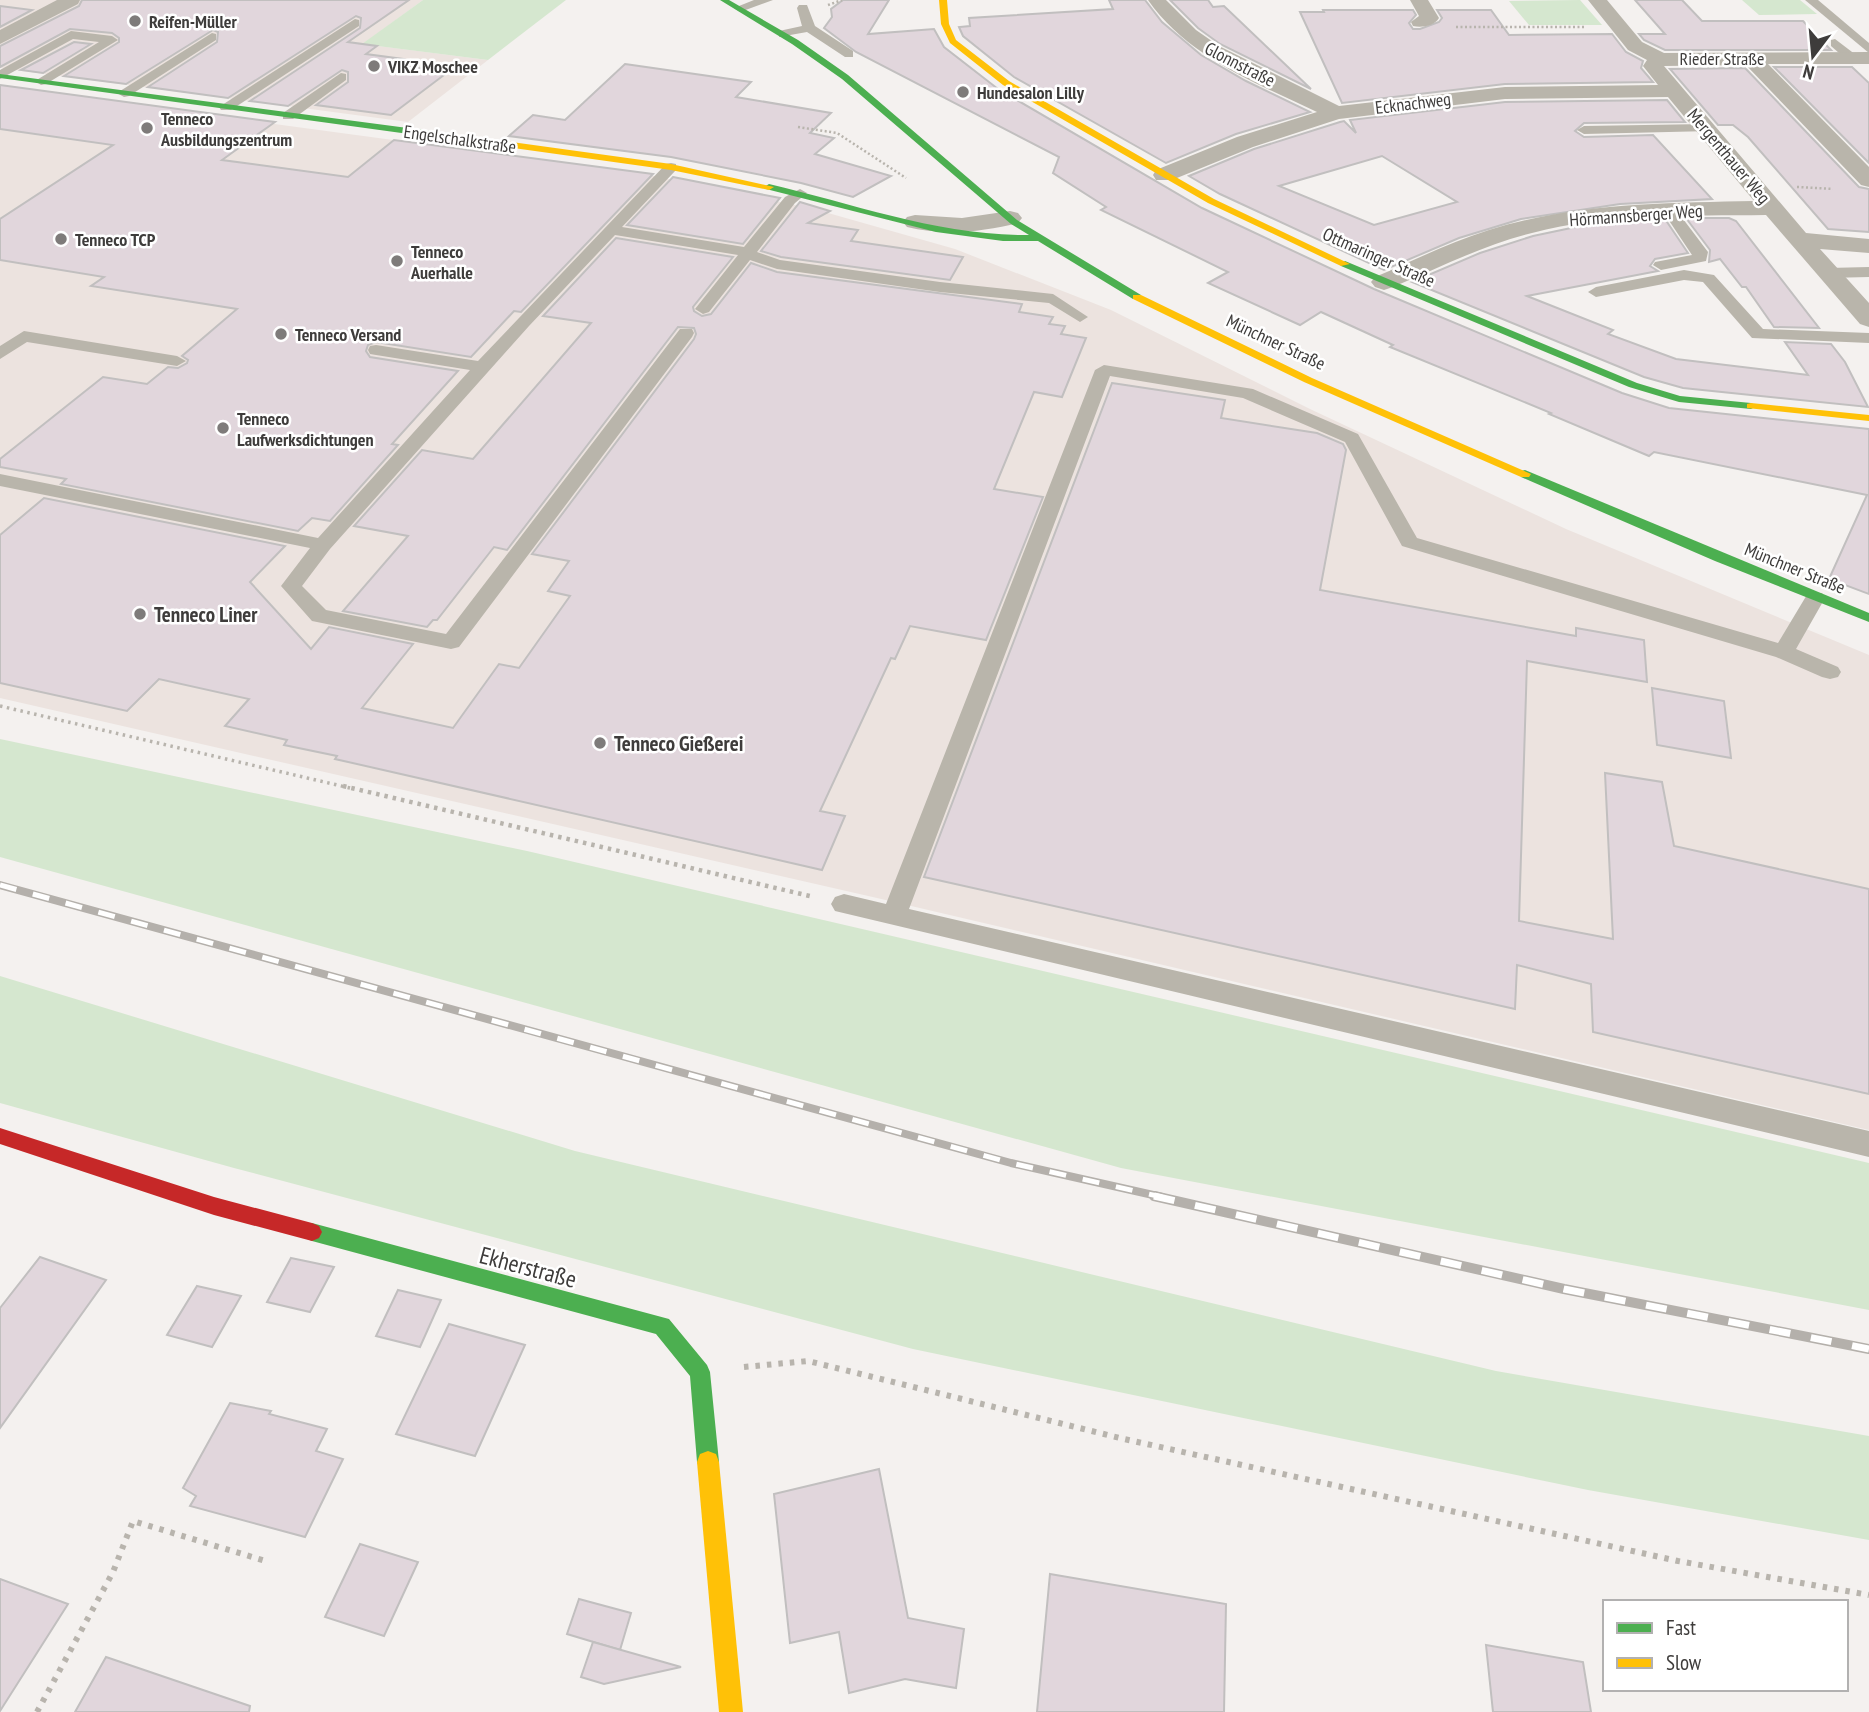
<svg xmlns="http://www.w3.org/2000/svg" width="1869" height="1712" font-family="'PT Sans Narrow',sans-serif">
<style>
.built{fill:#ece3df}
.green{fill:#d5e7cf}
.building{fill:#e1d6dc;stroke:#c1bfbf;stroke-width:2;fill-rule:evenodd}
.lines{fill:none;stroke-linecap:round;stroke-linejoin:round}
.path-far3{stroke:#b8b4ad;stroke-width:2.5;stroke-dasharray:2 2.5;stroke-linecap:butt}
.path-far2{stroke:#b8b4ad;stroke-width:3.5;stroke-dasharray:2.5 4.5;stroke-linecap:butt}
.path-far1{stroke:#b8b4ad;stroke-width:4.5;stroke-dasharray:3.5 5;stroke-linecap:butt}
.path{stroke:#b8b4ad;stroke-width:6;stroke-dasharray:4.5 7;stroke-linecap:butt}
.lane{fill:#b9b5ab;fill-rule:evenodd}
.street{fill:#b9b5ab;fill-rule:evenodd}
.fast{fill:#4caf50;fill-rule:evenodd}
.slow{fill:#ffc107;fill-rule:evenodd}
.jam{fill:#c62828;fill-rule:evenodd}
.rail-far1-casing{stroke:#b4b0ab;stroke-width:8}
.rail-casing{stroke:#b4b0ab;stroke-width:10}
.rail-far1{stroke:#fff;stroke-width:5;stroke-dasharray:17;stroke-linecap:butt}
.rail{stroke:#fff;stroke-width:7;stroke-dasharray:21;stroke-linecap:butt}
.poi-dot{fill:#7e7b7a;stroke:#fff;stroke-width:2.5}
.labels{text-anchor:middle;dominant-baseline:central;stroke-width:5;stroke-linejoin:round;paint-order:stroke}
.far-poi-label{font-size:18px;font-weight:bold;fill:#3e3c3b;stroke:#fff;text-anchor:start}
.far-street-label{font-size:18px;fill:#3e3c3b;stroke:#fff}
.poi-label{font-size:21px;font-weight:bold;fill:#3e3c3b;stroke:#fff;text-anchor:start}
.near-street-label{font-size:24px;fill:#3e3c3b;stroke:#fff}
</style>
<rect width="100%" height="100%" fill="#f4f1ef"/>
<g class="built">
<path d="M0,0H423L363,44L488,60L408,122L0,68Z"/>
<path d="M0,87L639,173L814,209L955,249L1111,310L1310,409L1566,529L1869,655V1130L877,898L0,698Z"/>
</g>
<g class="green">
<path d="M423,0H566L488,60L362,44Z"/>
<path d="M1580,0L1602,25H1529L1509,1Z"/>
<path d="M1742,0H1800L1817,14L1759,15Z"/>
<path d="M0,739L527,851L1869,1163V1310L1121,1168L0,857Z"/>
<path d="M0,976L575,1151L1496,1371L1869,1436V1540L1588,1490L913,1349L234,1168L0,1103Z"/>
</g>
<g class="building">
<path d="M82,0H409L348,42L377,46L366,54L403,59L395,65L448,72L391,115L316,105L348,82V72L342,70L288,106L250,101L360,28L361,18L356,16L228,98L148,87L217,42L218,32L213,30L126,84L64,76L119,42V38L112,33L70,29L0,67V46L79,6Z"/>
<path d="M843,0H889L868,34L934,29L944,47L998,89L1202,208L1374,289L1622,393L1669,408L1869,429V594L1829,579L1867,495L1654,452L1649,456L1549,414L1551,413L1390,347L1393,345L1321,312L1300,325L1208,283L1228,272L1101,210L1106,207L1053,173L1059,157L856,52L824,28L832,17L831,9Z"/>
<path d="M1109,0H1145L1162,22L1201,55L1246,81L1310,112L1236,134L1166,163L1014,77L963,36L959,27L970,26L969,18L1113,9Z"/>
<path d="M1170,0H1208L1213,7L1224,6L1311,89L1220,44L1198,28Z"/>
<path d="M1635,0H1682L1702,21H1803L1831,50H1665L1644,40L1639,34H1665Z"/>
<path d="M0,6L32,10L0,27Z"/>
<path d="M1323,10H1413L1416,15L1409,23L1413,29H1420L1439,22L1442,18L1437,10H1491L1509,35L1612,34L1626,52L1643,61L1641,68L1653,82L1505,84L1342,103L1300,12H1324Z"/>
<path d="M74,42L91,44L43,73L21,70Z"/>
<path d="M625,64L751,82L736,97L831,113L810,133L834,138L815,154L891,176L853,197L801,183L671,157L509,136L533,115L565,120Z"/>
<path d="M1774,67H1852L1869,83V163Z"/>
<path d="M1745,68L1859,187L1869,189V232L1828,229L1748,137L1733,125H1718L1670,69Z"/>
<path d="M0,85L275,122L222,160L348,177L394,140L653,174L521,312L514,311L471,357L376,342L368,345L366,351L370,357L458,371L392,444L398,445L330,521L312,518L298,531L61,484L66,479L0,467V459L103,377L147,384L168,367L178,368L187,363L188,360L182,356L237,309L91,286L104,277L0,260V219L113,145L0,129Z"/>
<path d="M1667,100L1685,122L1584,123L1575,131L1584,137L1653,135L1712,199L1620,204L1521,219L1459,238L1384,270L1220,194L1189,176L1254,149L1340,122L1344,121L1356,133L1350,120L1505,102ZM1382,156L1457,202L1374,225L1279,186Z"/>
<path d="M673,177L780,198L743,244L627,225Z"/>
<path d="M800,202L830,211L808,223L858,230L851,241L963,257L950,280L781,257L761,251Z"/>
<path d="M1686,218H1729L1736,221L1819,328L1774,327L1746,287H1742L1720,259L1709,262L1710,250Z"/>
<path d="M1665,219L1688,253L1655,259L1650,266L1658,271L1527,296L1613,330L1608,334L1676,359L1808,375L1785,342L1831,344L1845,362L1868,407L1683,388L1644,377L1412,282L1480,253L1533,236L1590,224Z"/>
<path d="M616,238L733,257L693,307L694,311L702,316L711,314L751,263L777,272L1022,304L1019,312L1053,317L1049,324L1065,326L1061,334L1086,338L1062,397L1034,392L994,489L1043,497L986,640L910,626L895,659L891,658L820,811L845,816L822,870L335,759L337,756L284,745L287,740L225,726L249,699L159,679L127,711L0,683V535L44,498L285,546L250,582L311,649L329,627L413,644L362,708L453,728L499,664L519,668L570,596L548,591L569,561L532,554L694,339L696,334L694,328L678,327L507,550L494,547L437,620H433L427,627L343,611L408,536L354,526L422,450L473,459L591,323L543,316Z"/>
<path d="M1112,383L1225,400L1221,418L1317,433L1343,444L1346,450L1320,590L1576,636V628L1644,640L1647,682L1527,661L1519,921L1613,939L1605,773L1662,782L1674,846L1869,889V1094L1593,1032L1591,984L1517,965L1515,1009L924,877Z"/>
<path d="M1652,688L1724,701L1731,758L1657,745Z"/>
<path d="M40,1257L106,1280L0,1428V1308Z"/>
<path d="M291,1258L334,1267L310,1312L267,1302Z"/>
<path d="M197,1286L241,1296L212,1347L167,1335Z"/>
<path d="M398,1290L441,1300L420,1347L376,1336Z"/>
<path d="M449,1324L525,1345L475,1456L396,1434Z"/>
<path d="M230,1403L271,1411L269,1414L327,1429L316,1451L343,1459L305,1537L190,1506L196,1496L183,1488Z"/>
<path d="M879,1469L908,1618L964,1629L956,1688L905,1679L849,1693L839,1632L790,1643L774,1494Z"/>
<path d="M360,1544L418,1562L384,1636L325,1617Z"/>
<path d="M1050,1574L1226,1604L1224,1712H1037Z"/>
<path d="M0,1579L68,1604L0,1711Z"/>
<path d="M579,1599L631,1613L620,1650L567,1634Z"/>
<path d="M593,1642L681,1667L604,1684L581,1677Z"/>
<path d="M1486,1645L1583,1662L1591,1712H1493Z"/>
<path d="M106,1657L250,1706L249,1712H75Z"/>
</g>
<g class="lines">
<g class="path-far3">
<path d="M828,5L842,0"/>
<path d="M1456,27H1584"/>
<path d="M798,127L837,133L906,178"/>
<path d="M1797,187L1833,189"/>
</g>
<path class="path-far2" d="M0,706L350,788"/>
<path class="path-far1" d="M343,786L814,897"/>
<g class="path">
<path d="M744,1367L808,1361L1124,1439L1678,1561L1869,1595"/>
<path d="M37,1712L113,1572L133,1521L269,1562"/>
</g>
<g class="lane">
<path d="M754,0H773L740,12L734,8Z"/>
<path d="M1805,0H1818L1869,43V53Z"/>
<path d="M799,5H807L815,26L853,51V57H845L807,32L779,37V31L802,26L797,8Z"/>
<path d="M355,19L359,20V26L231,110H221L219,107Z"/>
<path d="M71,31L112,36L118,40L46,84L41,85L35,81L99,42L73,39L0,79V70Z"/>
<path d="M212,33L216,34V40L129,96L124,97L117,93Z"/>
<path d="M1835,39L1856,55V61H1848L1831,46V40Z"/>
<path d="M341,73L346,74V80L293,119H283V113Z"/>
<path d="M1706,124L1713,128L1711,131L1584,134L1577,130L1584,126Z"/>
<path d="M671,163L676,164V170L622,227L744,247L785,197L800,189L807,193L795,203L757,252L780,260L940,282L1053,294L1088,317L1080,322L1049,303L940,292L777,269L750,260L709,312L703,314L695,309L738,255L615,235L529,326L330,549L302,586L326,610L446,634L680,329H692L694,333L692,337L459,647L451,649L312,621L281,586L310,548L0,486V474L318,538L470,370L376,355L370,354L368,350L370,346L376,345L478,361L666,164Z"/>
<path d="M1669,206L1674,207L1708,252L1706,261L1661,270L1653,265L1655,262L1692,255L1662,210Z"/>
<path d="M1869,267V277L1828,278L1820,273L1828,268Z"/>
<path d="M1684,270L1714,275L1763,329L1869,333V343L1752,338L1703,282L1684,280L1596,297L1588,292L1596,287Z"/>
<path d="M24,331L177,356L186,361L177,366L27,342L0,359V346Z"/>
<path d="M1104,365L1253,389L1358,434L1417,538L1778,643L1808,593H1822L1825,598L1796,649L1838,667L1841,672L1838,677L1830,679L1822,677L1776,657L1402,546L1345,442L1243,398L1110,376L909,909L1869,1131V1157L835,911L831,904L835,897L844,894L886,904L1095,370Z"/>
</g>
<g class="street">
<path d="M57,0H80L78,4L0,44V30Z"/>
<path d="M1148,0H1166L1196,30L1219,46L1339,106L1505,87L1658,85L1643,66L1647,60L1628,50L1588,0H1607L1642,42L1664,53L1869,52V64H1768L1869,167V187L1861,185L1746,65L1664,66L1806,233L1869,239V253L1820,249L1869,303V327L1860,324L1766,215C1688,216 1607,213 1532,233C1483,245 1439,268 1393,287L1384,290L1375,287L1371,282L1375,277C1413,261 1450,242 1489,230C1575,203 1665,203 1754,201L1668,97L1505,99L1339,119L1253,147L1172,180H1156L1153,175L1156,170L1237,137L1317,112C1256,83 1188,57 1148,0Z"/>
<path d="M1410,0H1428L1439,18C1434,26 1422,28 1413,26L1411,22L1419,16Z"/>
<path d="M1010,211L1018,213L1022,218L1018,223C983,232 942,236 907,227L903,222L907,217L915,215L962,218Z"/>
</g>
<g class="fast">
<path d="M720,0H729L798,40L848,75L1017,220L1141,295V299H1133L1038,241H1003L936,232L766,189L764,187L769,184C855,204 939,236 1029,235L1011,224L842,79L792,44Z"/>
<path d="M0,74L438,132L442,135L438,138L0,78Z"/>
<path d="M1345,261L1637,383L1680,396L1751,403L1757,406L1751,409L1679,402L1629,387L1341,266L1340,264Z"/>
<path d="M1525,470L1869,613V622L1715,561L1521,477V471Z"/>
<path d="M312,1223L669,1319L707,1365L710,1372L719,1462L716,1470L708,1473L700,1470L697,1462L690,1376L656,1334L312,1241L305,1238L302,1232L305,1226Z"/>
</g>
<g class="slow">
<path d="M939,0H947L949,24L956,40L1009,81L1214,199L1350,264L1341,266L1208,203L1003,85L950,43L941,24Z"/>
<path d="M438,132L671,164L774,187L769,190L671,170L435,137L434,135Z"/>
<path d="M1133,295H1141L1312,378L1531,474L1529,477H1521L1304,382L1133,299Z"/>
<path d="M1751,403L1869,415V421L1747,408V404Z"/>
<path d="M708,1451L716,1454L719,1462L743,1712H719L697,1462L700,1454Z"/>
</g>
<path class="jam" d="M0,1128L214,1197L312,1223L319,1226L322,1232L319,1238L312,1241L214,1215L0,1144Z"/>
<defs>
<path id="rail-far1" d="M0,885L1011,1163L1162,1197"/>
<path id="rail" d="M1154,1196L1564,1289L1869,1349"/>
</defs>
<use href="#rail-far1" class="rail-far1-casing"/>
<use href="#rail" class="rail-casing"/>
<use href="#rail-far1" class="rail-far1"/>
<use href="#rail" class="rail"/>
</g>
<g class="poi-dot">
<circle cx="135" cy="21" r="7"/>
<circle cx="374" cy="66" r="7"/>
<circle cx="963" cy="92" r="7"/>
<circle cx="147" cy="128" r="7"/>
<circle cx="61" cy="239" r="7"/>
<circle cx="397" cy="261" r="7"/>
<circle cx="281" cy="334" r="7"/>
<circle cx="223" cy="428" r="7"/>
<circle cx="140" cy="614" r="7"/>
<circle cx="600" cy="743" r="7"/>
</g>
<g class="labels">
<g class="far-poi-label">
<text x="149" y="21">Reifen-Müller</text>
<text x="388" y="66">VIKZ Moschee</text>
<text x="977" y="92">Hundesalon Lilly</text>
<text x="161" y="118">Tenneco<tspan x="161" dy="21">Ausbildungszentrum</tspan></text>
<text x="75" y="239">Tenneco TCP</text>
<text x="411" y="251">Tenneco<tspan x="411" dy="21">Auerhalle</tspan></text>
<text x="295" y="334">Tenneco Versand</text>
<text x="237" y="418">Tenneco<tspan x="237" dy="21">Laufwerksdichtungen</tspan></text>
</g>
<g class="far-street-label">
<text x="1722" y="58">Rieder Straße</text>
<text transform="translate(1240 64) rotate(27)">Glonnstraße</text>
<text transform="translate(1413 103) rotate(-7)">Ecknachweg</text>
<text transform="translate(460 139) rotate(8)">Engelschalkstraße</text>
<text transform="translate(1729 156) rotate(50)">Mergenthauer Weg</text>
<text transform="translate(1636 215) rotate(-4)">Hörmannsberger Weg</text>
<text transform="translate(1379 257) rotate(24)">Ottmaringer Straße</text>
<text transform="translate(1276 342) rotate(25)">Münchner Straße</text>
<text transform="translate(1795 568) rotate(22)">Münchner Straße</text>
</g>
<g class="poi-label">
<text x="154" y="614">Tenneco Liner</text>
<text x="614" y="743">Tenneco Gießerei</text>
</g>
<g class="near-street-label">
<text transform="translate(528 1267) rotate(15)">Ekherstraße</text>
</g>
</g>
<rect x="1603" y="1600" width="245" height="91" fill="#ffffff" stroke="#b2b1b1" stroke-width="2"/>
<rect x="1617" y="1623" width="35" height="10" fill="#4caf50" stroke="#b2b1b1" stroke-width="2"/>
<text x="1666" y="1635" font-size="21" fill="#3e3c3b">Fast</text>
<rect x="1617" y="1658" width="35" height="10" fill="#ffc107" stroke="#b2b1b1" stroke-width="2"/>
<text x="1666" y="1670" font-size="21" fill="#3e3c3b">Slow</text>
<g transform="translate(1813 56) rotate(196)" stroke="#ffffff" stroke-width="5" paint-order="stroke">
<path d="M0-5L12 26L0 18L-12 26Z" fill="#3e3c3b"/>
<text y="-10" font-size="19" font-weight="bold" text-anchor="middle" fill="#3e3c3b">N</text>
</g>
</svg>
